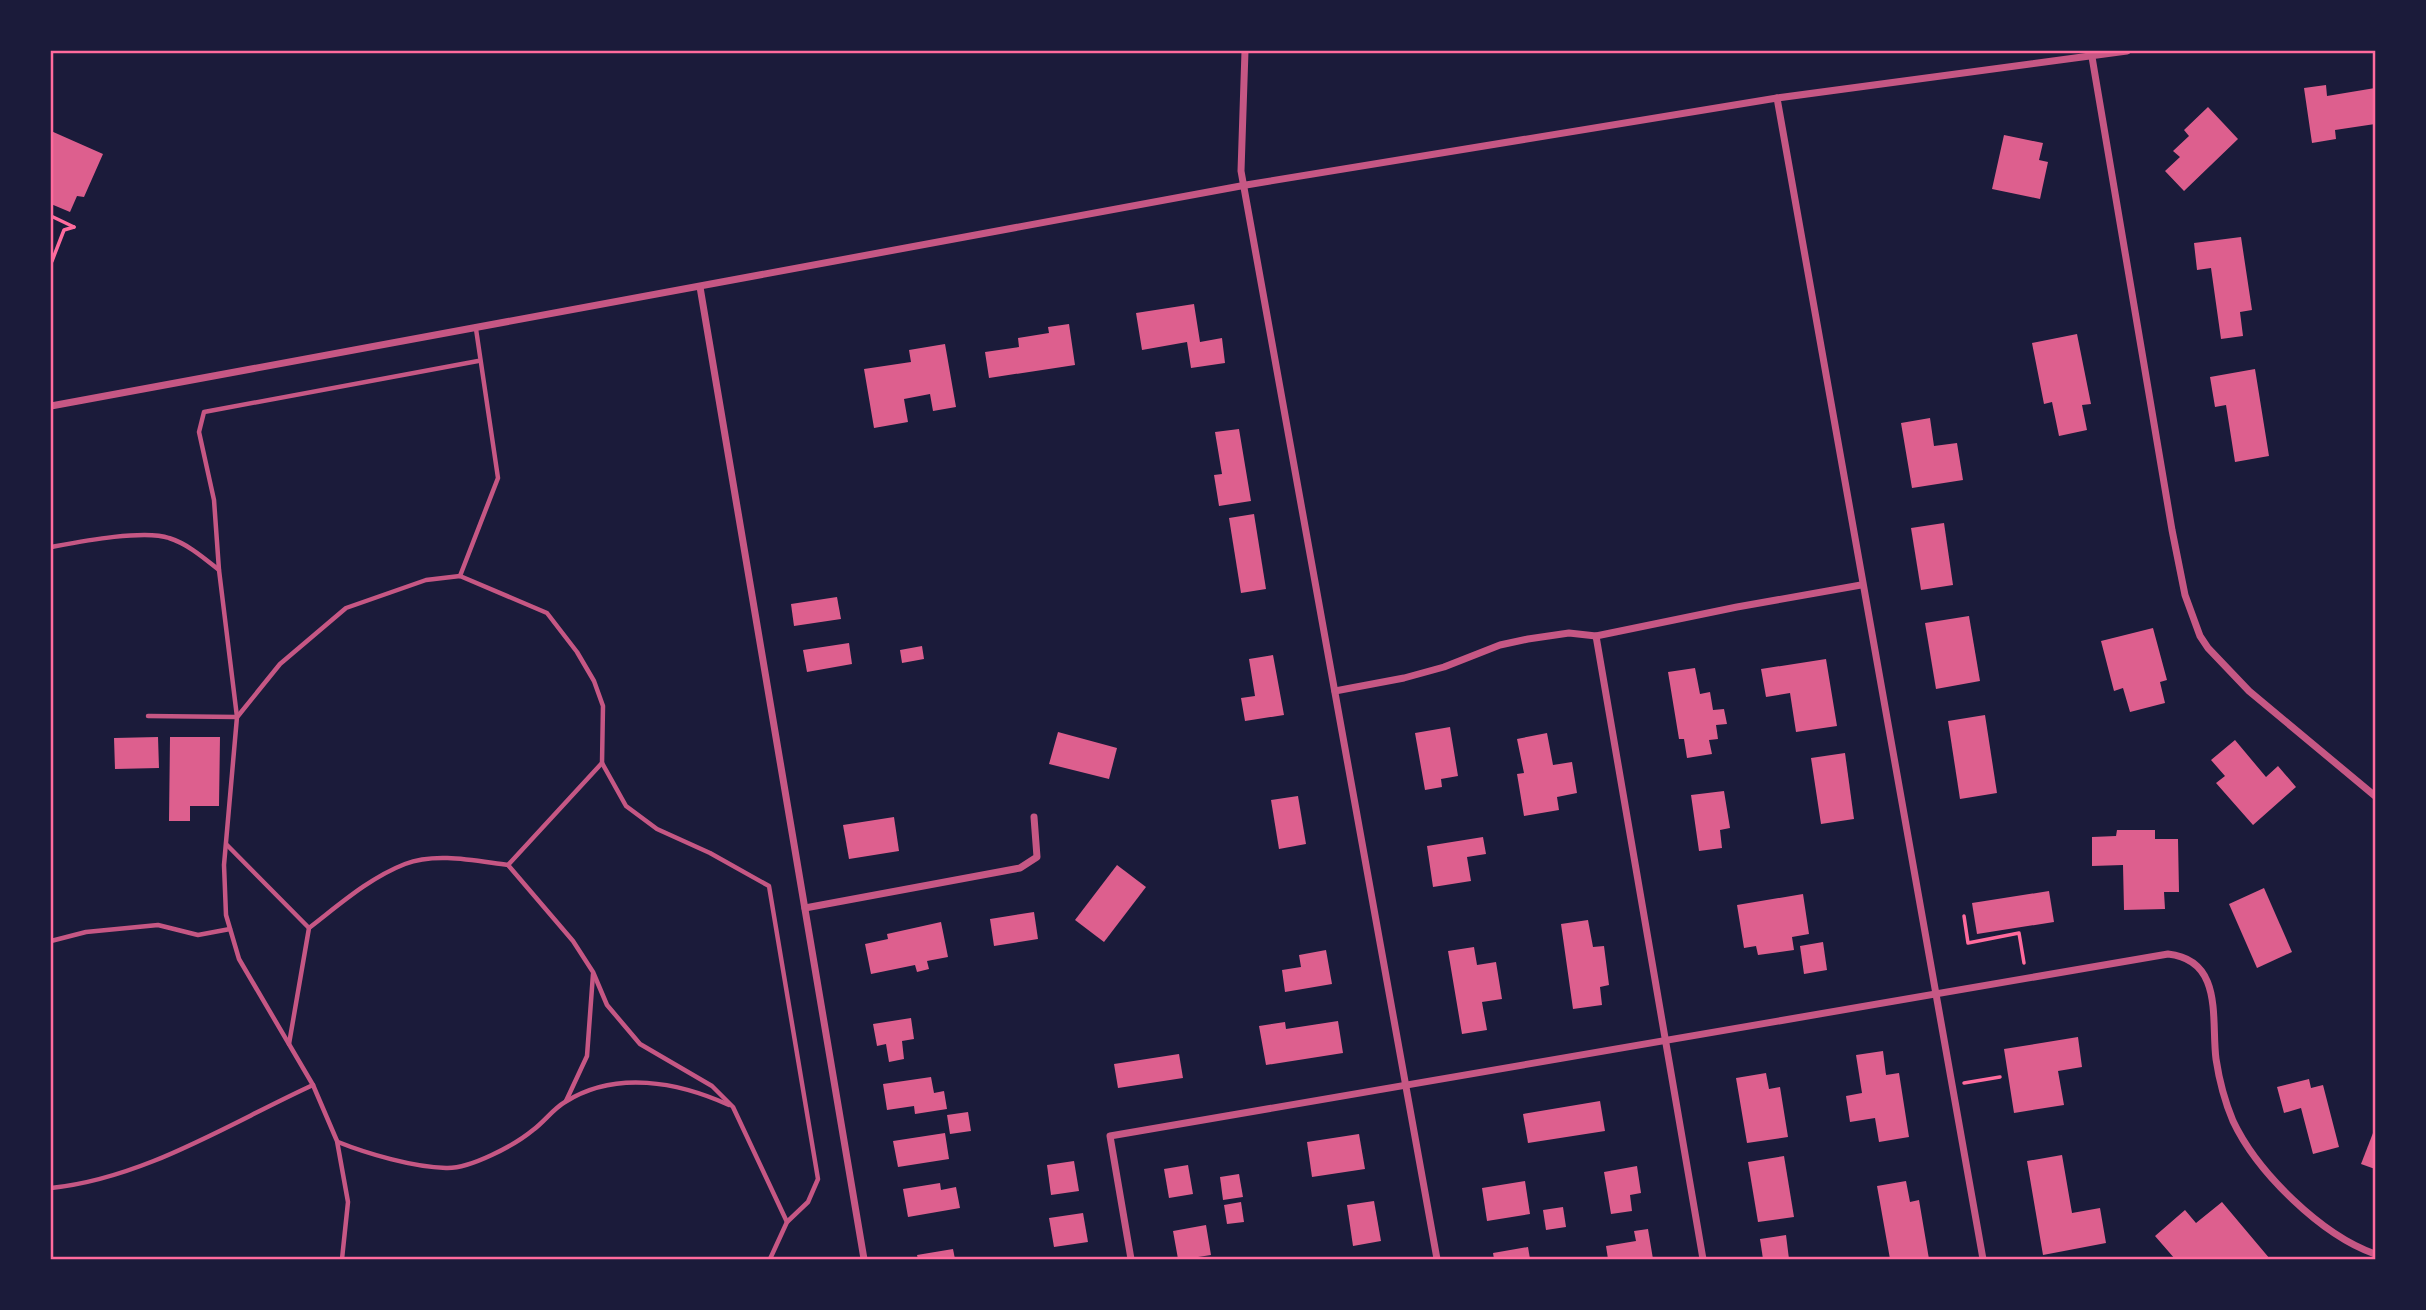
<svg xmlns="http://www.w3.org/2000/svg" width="2426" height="1310" font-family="'Playfair Display',serif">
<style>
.building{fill:#dd5f8e}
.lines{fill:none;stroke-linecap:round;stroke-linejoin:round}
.path{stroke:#ff6b9d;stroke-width:3.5}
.service{stroke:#c65784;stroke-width:4.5}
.minor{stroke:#c65784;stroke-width:7}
.neatline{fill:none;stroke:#ff6b9d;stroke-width:2.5}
</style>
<rect width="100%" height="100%" fill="#1b1b3a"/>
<g class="building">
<path d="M2326,85L2327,96L2375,88V124L2335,130L2336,139L2312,143L2304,88Z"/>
<path d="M2208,107L2238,139L2184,191L2165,171L2180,157L2173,151L2189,136L2184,130Z"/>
<path d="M51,131L103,154L84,197L77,196L70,212L51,204Z"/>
<path d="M2004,135L2043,143L2039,160L2048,162L2040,199L1992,189Z"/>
<path d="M2241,237L2252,310L2240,312L2243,336L2221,339L2211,268L2197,270L2194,243Z"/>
<path d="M1194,304L1200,342L1222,338L1225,363L1191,368L1187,342L1142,350L1136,313Z"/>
<path d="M1069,324L1075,365L989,378L985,352L1019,347L1018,338L1049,333L1048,327Z"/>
<path d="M2077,334L2091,404L2082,405L2087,430L2059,436L2052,402L2044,404L2032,343Z"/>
<path d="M945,344L956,407L933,411L930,394L904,399L908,422L874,428L864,369L911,362L909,350Z"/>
<path d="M2255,369L2269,456L2235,462L2226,405L2215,407L2210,377Z"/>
<path d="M1930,418L1934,446L1957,443L1963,480L1912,488L1901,423Z"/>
<path d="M1239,429L1251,501L1219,506L1214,475L1222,474L1215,432Z"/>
<path d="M1254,514L1266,589L1241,593L1229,518Z"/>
<path d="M1944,523L1953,585L1921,590L1911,528Z"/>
<path d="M837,597L841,619L794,626L791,604Z"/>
<path d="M1969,616L1980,681L1936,689L1925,623Z"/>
<path d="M2153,628L2167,680L2160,682L2165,703L2130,712L2123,688L2114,691L2101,641Z"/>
<path d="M849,643L852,664L807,672L803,650Z"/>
<path d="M922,646L924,659L902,663L900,650Z"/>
<path d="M1273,655L1284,715L1245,721L1241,698L1255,696L1249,659Z"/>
<path d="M1826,659L1837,726L1796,732L1790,693L1766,697L1761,669Z"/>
<path d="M1695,668L1700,694L1710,692L1713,710L1724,709L1727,724L1716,725L1718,739L1709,740L1712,754L1687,758L1684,739H1679L1668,672Z"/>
<path d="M1985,715L1997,793L1960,799L1948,721Z"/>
<path d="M1450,727L1458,776L1441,779L1442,787L1425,790L1415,733Z"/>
<path d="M1058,732L1117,748L1109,779L1049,764Z"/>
<path d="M1547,733L1553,765L1572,762L1577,793L1557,797L1559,810L1524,816L1517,774L1524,773L1517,739Z"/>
<path d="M158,737L159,768L115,769L114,738Z"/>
<path d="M170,737H220L219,806H190V821H169Z"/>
<path d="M2235,740L2266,777L2278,766L2296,787L2253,825L2216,783L2225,776L2211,760Z"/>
<path d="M1845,753L1854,819L1821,824L1811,758Z"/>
<path d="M1724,791L1730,828L1720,830L1722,848L1699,851L1691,795Z"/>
<path d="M1298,796L1306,844L1279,849L1271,800Z"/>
<path d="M894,817L899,851L849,859L843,825Z"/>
<path d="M2117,830H2155V839H2178L2179,892H2164L2165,909L2124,910L2123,865L2092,866V837L2116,836Z"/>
<path d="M1483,837L1486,854L1467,857L1471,881L1433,887L1427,846Z"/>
<path d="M1117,865L1146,887L1104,942L1075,920Z"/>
<path d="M2264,888L2292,952L2257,968L2229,904Z"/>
<path d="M2049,891L2054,922L1977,934L1972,903Z"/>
<path d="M1803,894L1809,934L1792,937L1794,950L1758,955L1756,946L1744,948L1737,905Z"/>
<path d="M1034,912L1038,939L994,946L990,919Z"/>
<path d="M1588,920L1593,947L1604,946L1609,985L1600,987L1602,1005L1573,1009L1561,924Z"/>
<path d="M941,922L948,957L927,961L929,969L917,972L915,965L871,974L865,944L888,939L887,934Z"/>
<path d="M1823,942L1827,970L1804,974L1800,946Z"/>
<path d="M1474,947L1477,965L1496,962L1502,999L1482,1002L1487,1030L1462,1034L1448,951Z"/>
<path d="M1326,950L1332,984L1285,992L1282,970L1301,967L1299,955Z"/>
<path d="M911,1018L914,1039L902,1041L904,1059L889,1062L886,1044L877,1046L873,1024Z"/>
<path d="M1338,1021L1343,1053L1266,1065L1259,1026L1285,1022L1286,1029Z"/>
<path d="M2078,1037L2082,1067L2058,1071L2064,1105L2014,1113L2004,1049Z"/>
<path d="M1883,1051L1886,1075L1899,1073L1909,1137L1879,1142L1875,1118L1850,1122L1846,1096L1862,1093L1856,1055Z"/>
<path d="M1179,1054L1183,1078L1118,1088L1114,1064Z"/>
<path d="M1766,1073L1769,1089L1780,1087L1788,1137L1747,1143L1736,1078Z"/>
<path d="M931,1077L934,1093L944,1091L947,1109L915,1114L914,1106L887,1110L883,1084Z"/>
<path d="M2309,1079L2311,1088L2323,1085L2339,1147L2313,1154L2301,1108L2284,1113L2277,1087Z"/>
<path d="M1600,1101L1605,1131L1528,1143L1523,1114Z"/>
<path d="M968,1112L971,1131L950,1134L947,1115Z"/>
<path d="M945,1133L949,1159L898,1167L893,1141Z"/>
<path d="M2373,1133L2375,1134V1169L2361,1164Z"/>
<path d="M1359,1134L1365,1169L1312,1177L1307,1142Z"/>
<path d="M2062,1155L2072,1213L2100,1208L2106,1243L2043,1255L2027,1161Z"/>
<path d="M1784,1156L1794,1217L1758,1222L1748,1162Z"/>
<path d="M1074,1161L1079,1191L1051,1195L1047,1165Z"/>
<path d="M1188,1165L1193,1194L1169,1198L1164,1169Z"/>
<path d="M1637,1166L1641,1193L1630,1195L1632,1211L1611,1214L1604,1172Z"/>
<path d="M1239,1174L1243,1197L1223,1200L1220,1177Z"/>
<path d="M1525,1181L1530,1214L1487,1221L1482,1188Z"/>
<path d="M1906,1181L1910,1202L1919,1200L1929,1259H1890L1877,1186Z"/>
<path d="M940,1183L941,1190L956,1187L960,1208L908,1217L903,1189Z"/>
<path d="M1374,1201L1381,1241L1353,1246L1347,1205Z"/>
<path d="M1241,1202L1244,1222L1227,1224L1224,1205Z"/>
<path d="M2222,1202L2270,1259H2175L2155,1236L2185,1210L2196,1223Z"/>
<path d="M1563,1207L1566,1227L1546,1230L1543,1210Z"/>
<path d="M1083,1213L1088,1242L1054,1247L1049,1218Z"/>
<path d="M1206,1225L1211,1255L1198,1257L1199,1259H1178L1173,1231Z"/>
<path d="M1648,1229L1653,1259H1608L1606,1246L1636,1241L1634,1231Z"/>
<path d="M1786,1235L1789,1259H1763L1760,1239Z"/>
<path d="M1528,1247L1530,1259H1494L1493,1253Z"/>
<path d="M953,1249L955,1259H918L917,1255Z"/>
</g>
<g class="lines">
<g class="path">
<path d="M51,216L74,227"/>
<path d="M52,261L64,230L74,227"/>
<path d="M1964,916L1968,943L2019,933L2024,963"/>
<path d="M1964,1083L2000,1077"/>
</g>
<g class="service">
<path d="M51,547C78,542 144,529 169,538C188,544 204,558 219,570"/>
<path d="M460,576L498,478L476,329"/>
<path d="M148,716L237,717"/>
<path d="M238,716L280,664L346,608L426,580L460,576L547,613L577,652L594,681L603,706L602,763L626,806L657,829L710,853L769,886L818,1179L808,1202L787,1222L770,1259"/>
<path d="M227,845L309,928"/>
<path d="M508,865L602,763"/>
<path d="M51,941L86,932L158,925L198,935L230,929"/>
<path d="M289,1044L309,928C339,905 369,878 405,864C436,852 476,861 508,865L573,941L593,972L607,1005L640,1044L712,1086L733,1107L787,1222"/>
<path d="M566,1101L587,1056L593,974"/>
<path d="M338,1142C368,1154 413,1167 446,1168C470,1169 515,1145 533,1130C544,1122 553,1109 565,1102C616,1070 678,1082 729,1105"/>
<path d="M51,1188C145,1178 228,1124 313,1085"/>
<path d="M342,1259L348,1202L337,1141L313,1085L239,959L226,915L224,865L237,717L219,570L214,500L199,432L204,412L478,361"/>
</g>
<g class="minor">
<path d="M1245,51L1241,171L1437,1259"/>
<path d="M2092,57L2172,530L2185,595L2200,636L2208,648L2249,691L2375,796"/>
<path d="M1777,98L1983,1259"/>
<path d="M700,287L864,1259"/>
<path d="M51,406L1246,185L1777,98L2127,51"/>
<path d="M1596,636L1703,1259"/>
<path d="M1335,691L1404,678L1444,667L1500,645L1528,639L1569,633L1596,636L1737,607L1861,585"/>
<path d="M805,908L1020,868L1037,857L1034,817"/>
<path d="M1131,1259L1110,1136L2168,954C2224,960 2211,1020 2216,1059C2219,1079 2225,1102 2233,1121C2257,1172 2321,1235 2375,1254"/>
</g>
</g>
<rect width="2426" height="1310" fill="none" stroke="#1b1b3a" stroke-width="105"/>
<rect x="52" y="52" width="2322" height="1206" class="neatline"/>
</svg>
